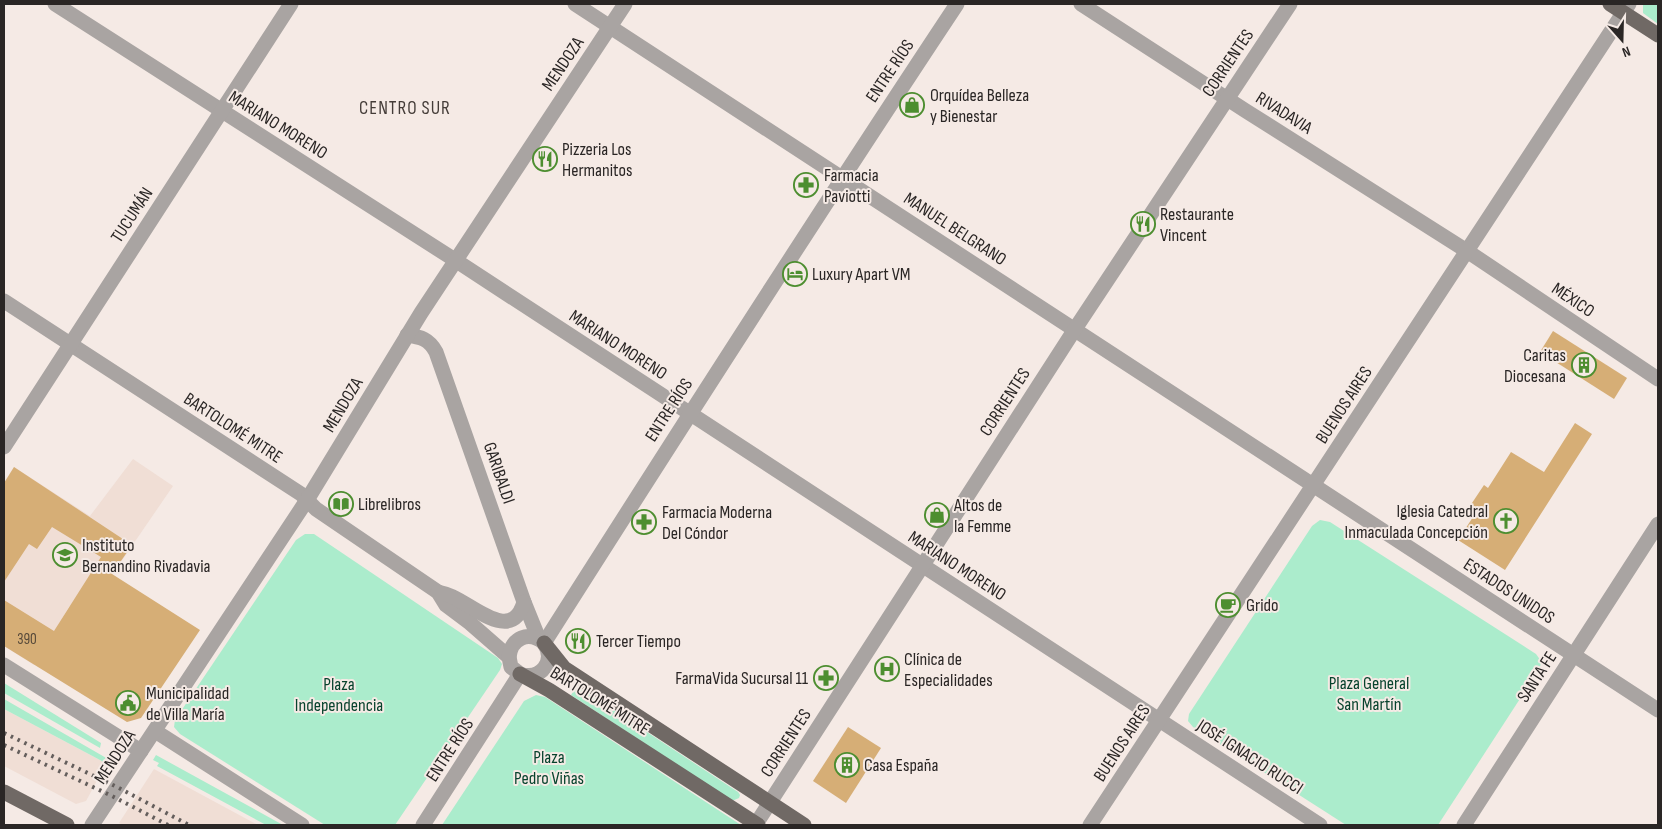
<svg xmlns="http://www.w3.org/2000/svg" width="1662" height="829" font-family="'Sofia Sans Condensed',sans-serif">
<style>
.built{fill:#f0ded5}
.green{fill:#abeccc}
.building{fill:#d6ae76}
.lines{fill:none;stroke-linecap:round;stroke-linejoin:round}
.minor{stroke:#a9a4a2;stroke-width:15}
.major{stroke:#706965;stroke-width:15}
.rail{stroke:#645e5c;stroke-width:4;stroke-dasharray:2.5 5;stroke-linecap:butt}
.labels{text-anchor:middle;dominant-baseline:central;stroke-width:4;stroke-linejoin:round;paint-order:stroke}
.number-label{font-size:15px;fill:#554839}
.street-label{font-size:18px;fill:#2a2625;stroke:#f5eae5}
.poi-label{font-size:18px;fill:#2a2625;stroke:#f5eae5;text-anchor:start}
.park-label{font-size:18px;fill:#07432d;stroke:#f5eae5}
.neighbourhood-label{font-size:19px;letter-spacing:1px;fill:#443c38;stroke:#f5eae5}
</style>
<rect width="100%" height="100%" fill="#f5eae5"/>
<g class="built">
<path d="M133,459L173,486L112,575L69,607L34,665L4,646V483L14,467L90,516Z"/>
<path d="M4,709L100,760L106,764L86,801L76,804L4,766Z"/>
<path d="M154,769L258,825H123L119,823Z"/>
</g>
<g class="green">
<path d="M1643,4H1658V24L1643,13Z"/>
<path d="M1320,520L1330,522L1536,654L1541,661L1540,668L1438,825H1346L1193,727L1188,721L1189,714L1312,526Z"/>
<path d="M305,534H314L498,658L502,664L500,670L395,825H325L180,734L174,727L175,720L296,540Z"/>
<path d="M4,683L101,743L100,748L4,693Z"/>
<path d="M577,686L738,792L740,795L739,798L732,801L571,695Z"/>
<path d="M536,695L545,697L741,825H442L524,701Z"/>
<path d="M4,699L108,759L106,764L100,760L4,709Z"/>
<path d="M156,755L283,825H266L157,766L159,763L153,760Z"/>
</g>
<g class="building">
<path d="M1553,331L1627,378L1614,399L1540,352Z"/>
<path d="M1575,423L1592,434L1505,570L1458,540L1473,517L1466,512L1484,485L1488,488L1511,452L1544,472Z"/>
<path d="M14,467L132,545L112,574L200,630L141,718L127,722L4,646V600L54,631L101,557L52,527L37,549L29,544L4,582V483Z"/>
<path d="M848,727L881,748L846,803L813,781Z"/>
</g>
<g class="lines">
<g class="minor">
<path d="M55,4L455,260L1320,825"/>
<path d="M575,4L1658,710"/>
<path d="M1081,4L1246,111L1467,251L1658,379"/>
<path d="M4,301L301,494L316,509L438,592L446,605L470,623L509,657L511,667L520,674"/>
<path d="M407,335C421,337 429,339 436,352L524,602L539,639"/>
<path d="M4,447L291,4"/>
<path d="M438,592C443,593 449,595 453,597C475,607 512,643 524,602"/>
<path d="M509,657C511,638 529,630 544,643"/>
<path d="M4,665L141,751"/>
<path d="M155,731L302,825"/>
<path d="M756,824L1075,329L1290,4"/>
<path d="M92,825L307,500L421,313L625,4"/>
<path d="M423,825L520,674C541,681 556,661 544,643C680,429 817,215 957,4"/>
<path d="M1090,825L1629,4"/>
<path d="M1464,825L1658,524"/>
</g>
<g class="major">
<path d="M1610,4L1658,35"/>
<path d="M544,643L564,668L804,825"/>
<path d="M520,674L549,690L758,825"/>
<path d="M4,792L67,825"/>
</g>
<g class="rail">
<path d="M4,733L117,787L189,825"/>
<path d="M4,745L112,796L168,825"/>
</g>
</g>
<defs>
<symbol id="shop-ring" viewBox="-11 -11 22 22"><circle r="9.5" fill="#f5eae5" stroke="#4d8e30" stroke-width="1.5"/><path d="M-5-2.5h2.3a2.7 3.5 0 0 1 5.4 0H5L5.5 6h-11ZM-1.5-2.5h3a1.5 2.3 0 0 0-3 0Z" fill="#4d8e30"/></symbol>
<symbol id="restaurant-ring" viewBox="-11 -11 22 22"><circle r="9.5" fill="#f5eae5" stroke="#4d8e30" stroke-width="1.5"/><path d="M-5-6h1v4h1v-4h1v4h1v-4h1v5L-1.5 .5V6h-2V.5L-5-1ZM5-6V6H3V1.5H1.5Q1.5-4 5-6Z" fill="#4d8e30"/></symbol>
<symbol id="pharmacy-ring" viewBox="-11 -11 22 22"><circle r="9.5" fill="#f5eae5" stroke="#4d8e30" stroke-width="1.5"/><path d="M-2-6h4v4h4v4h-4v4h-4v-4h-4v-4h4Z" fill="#4d8e30"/></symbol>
<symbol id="hotel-ring" viewBox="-11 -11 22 22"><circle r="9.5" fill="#f5eae5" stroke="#4d8e30" stroke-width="1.5"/><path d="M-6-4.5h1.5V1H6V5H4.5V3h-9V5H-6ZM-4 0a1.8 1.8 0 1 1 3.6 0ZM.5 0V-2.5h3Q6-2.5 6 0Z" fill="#4d8e30"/></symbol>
<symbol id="building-ring" viewBox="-11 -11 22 22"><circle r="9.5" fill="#f5eae5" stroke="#4d8e30" stroke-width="1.5"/><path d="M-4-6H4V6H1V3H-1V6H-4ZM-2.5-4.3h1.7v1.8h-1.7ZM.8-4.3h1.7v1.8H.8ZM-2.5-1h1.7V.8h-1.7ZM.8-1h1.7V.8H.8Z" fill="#4d8e30"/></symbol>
<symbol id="library-ring" viewBox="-11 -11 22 22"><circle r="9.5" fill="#f5eae5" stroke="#4d8e30" stroke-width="1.5"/><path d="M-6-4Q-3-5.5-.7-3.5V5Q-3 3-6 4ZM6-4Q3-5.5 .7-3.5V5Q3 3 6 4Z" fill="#4d8e30"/></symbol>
<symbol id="church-ring" viewBox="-11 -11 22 22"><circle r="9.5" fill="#f5eae5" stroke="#4d8e30" stroke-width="1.5"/><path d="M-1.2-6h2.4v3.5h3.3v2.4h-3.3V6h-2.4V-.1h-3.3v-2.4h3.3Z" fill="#4d8e30"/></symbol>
<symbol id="university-ring" viewBox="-11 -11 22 22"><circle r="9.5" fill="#f5eae5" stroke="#4d8e30" stroke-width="1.5"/><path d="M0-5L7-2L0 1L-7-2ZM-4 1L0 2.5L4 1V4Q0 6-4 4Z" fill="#4d8e30"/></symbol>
<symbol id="cafe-ring" viewBox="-11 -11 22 22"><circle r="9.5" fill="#f5eae5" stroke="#4d8e30" stroke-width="1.5"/><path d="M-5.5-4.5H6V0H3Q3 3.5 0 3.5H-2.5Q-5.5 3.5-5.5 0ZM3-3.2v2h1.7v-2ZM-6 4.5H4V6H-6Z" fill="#4d8e30"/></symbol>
<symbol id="hospital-ring" viewBox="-11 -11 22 22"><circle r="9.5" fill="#f5eae5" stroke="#4d8e30" stroke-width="1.5"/><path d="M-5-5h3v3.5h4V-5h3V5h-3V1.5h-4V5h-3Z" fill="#4d8e30"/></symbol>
<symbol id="civic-ring" viewBox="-11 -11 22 22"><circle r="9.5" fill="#f5eae5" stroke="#4d8e30" stroke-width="1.5"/><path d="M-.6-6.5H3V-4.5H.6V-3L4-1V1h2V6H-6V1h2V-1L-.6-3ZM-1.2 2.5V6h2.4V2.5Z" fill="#4d8e30"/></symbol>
</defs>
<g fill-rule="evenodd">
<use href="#shop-ring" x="898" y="91" width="28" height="28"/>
<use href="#restaurant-ring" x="531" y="145" width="28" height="28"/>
<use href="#pharmacy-ring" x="792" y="171" width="28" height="28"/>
<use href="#restaurant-ring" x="1129" y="210" width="28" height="28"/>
<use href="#hotel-ring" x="781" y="260" width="28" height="28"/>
<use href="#building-ring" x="1570" y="351" width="28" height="28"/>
<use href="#library-ring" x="327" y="490" width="28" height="28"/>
<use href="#shop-ring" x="923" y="501" width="28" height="28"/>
<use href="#church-ring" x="1492" y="507" width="28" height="28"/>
<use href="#pharmacy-ring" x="630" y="508" width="28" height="28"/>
<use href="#university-ring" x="51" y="541" width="28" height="28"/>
<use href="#cafe-ring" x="1214" y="591" width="28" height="28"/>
<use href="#restaurant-ring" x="564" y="627" width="28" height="28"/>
<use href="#hospital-ring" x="873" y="655" width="28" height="28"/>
<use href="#pharmacy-ring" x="812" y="664" width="28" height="28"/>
<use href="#civic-ring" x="114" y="689" width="28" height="28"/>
<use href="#building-ring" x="833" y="751" width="28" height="28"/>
</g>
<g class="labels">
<g class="number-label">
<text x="27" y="639">390</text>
</g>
<g class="street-label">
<text transform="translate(1228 63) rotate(-56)">CORRIENTES</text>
<text transform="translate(563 64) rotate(-56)">MENDOZA</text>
<text transform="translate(890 71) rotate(-56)">ENTRE RÍOS</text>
<text transform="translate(1284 113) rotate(32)">RIVADAVIA</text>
<text transform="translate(278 125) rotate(32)">MARIANO MORENO</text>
<text transform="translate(132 215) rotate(-57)">TUCUMÁN</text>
<text transform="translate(955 229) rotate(33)">MANUEL BELGRANO</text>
<text transform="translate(1573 300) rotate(34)">MÉXICO</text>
<text transform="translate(618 345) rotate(33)">MARIANO MORENO</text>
<text transform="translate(1005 402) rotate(-57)">CORRIENTES</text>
<text transform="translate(343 405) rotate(-59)">MENDOZA</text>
<text transform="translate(1344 405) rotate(-57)">BUENOS AIRES</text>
<text transform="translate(669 410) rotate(-57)">ENTRE RÍOS</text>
<text transform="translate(233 428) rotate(33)">BARTOLOMÉ MITRE</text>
<text transform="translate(499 473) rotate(71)">GARIBALDI</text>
<text transform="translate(957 566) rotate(33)">MARIANO MORENO</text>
<text transform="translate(1509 591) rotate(33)">ESTADOS UNIDOS</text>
<text transform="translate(1537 677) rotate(-57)">SANTA FE</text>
<text transform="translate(600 701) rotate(32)">BARTOLOMÉ MITRE</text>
<text transform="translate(786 743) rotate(-57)">CORRIENTES</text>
<text transform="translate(1122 743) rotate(-57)">BUENOS AIRES</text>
<text transform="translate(450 750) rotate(-57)">ENTRE RÍOS</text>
<text transform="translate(115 757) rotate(-57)">MENDOZA</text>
<text transform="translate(1250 757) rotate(33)">JOSÉ IGNACIO RUCCI</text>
</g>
<g class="poi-label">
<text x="930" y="95">Orquídea Belleza<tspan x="930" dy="21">y Bienestar</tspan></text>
<text x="562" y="149">Pizzeria Los<tspan x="562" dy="21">Hermanitos</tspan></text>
<text x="824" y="175">Farmacia<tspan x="824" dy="21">Paviotti</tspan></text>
<text x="1160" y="214">Restaurante<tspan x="1160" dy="21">Vincent</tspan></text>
<text x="812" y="274">Luxury Apart VM</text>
<text x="1566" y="355" text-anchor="end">Caritas<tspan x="1566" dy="21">Diocesana</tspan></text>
<text x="358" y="504">Librelibros</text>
<text x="954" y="505">Altos de<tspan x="954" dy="21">la Femme</tspan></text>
<text x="1488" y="511" text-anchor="end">Iglesia Catedral<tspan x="1488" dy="21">Inmaculada Concepción</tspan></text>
<text x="662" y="512">Farmacia Moderna<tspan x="662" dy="21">Del Cóndor</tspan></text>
<text x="82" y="545">Instituto<tspan x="82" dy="21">Bernandino Rivadavia</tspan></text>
<text x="1246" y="605">Grido</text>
<text x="596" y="641">Tercer Tiempo</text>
<text x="904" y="659">Clínica de<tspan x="904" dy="21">Especialidades</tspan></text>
<text x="808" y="678" text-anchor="end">FarmaVida Sucursal 11</text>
<text x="146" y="693">Municipalidad<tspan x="146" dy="21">de Villa María</tspan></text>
<text x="864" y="765">Casa España</text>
</g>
<g class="park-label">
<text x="1369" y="683">Plaza General<tspan x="1369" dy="21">San Martín</tspan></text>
<text x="339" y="684">Plaza<tspan x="339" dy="21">Independencia</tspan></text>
<text x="549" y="757">Plaza<tspan x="549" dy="21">Pedro Viñas</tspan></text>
</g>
<g class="neighbourhood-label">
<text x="405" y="108">CENTRO SUR</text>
</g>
</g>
<rect width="1662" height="829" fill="none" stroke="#2a2625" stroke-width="10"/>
<g transform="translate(1622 40) rotate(160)" stroke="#f5eae5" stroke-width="4" paint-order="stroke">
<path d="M0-4L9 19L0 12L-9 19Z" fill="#2a2625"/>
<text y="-8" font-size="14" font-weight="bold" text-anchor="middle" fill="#2a2625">N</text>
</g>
</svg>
